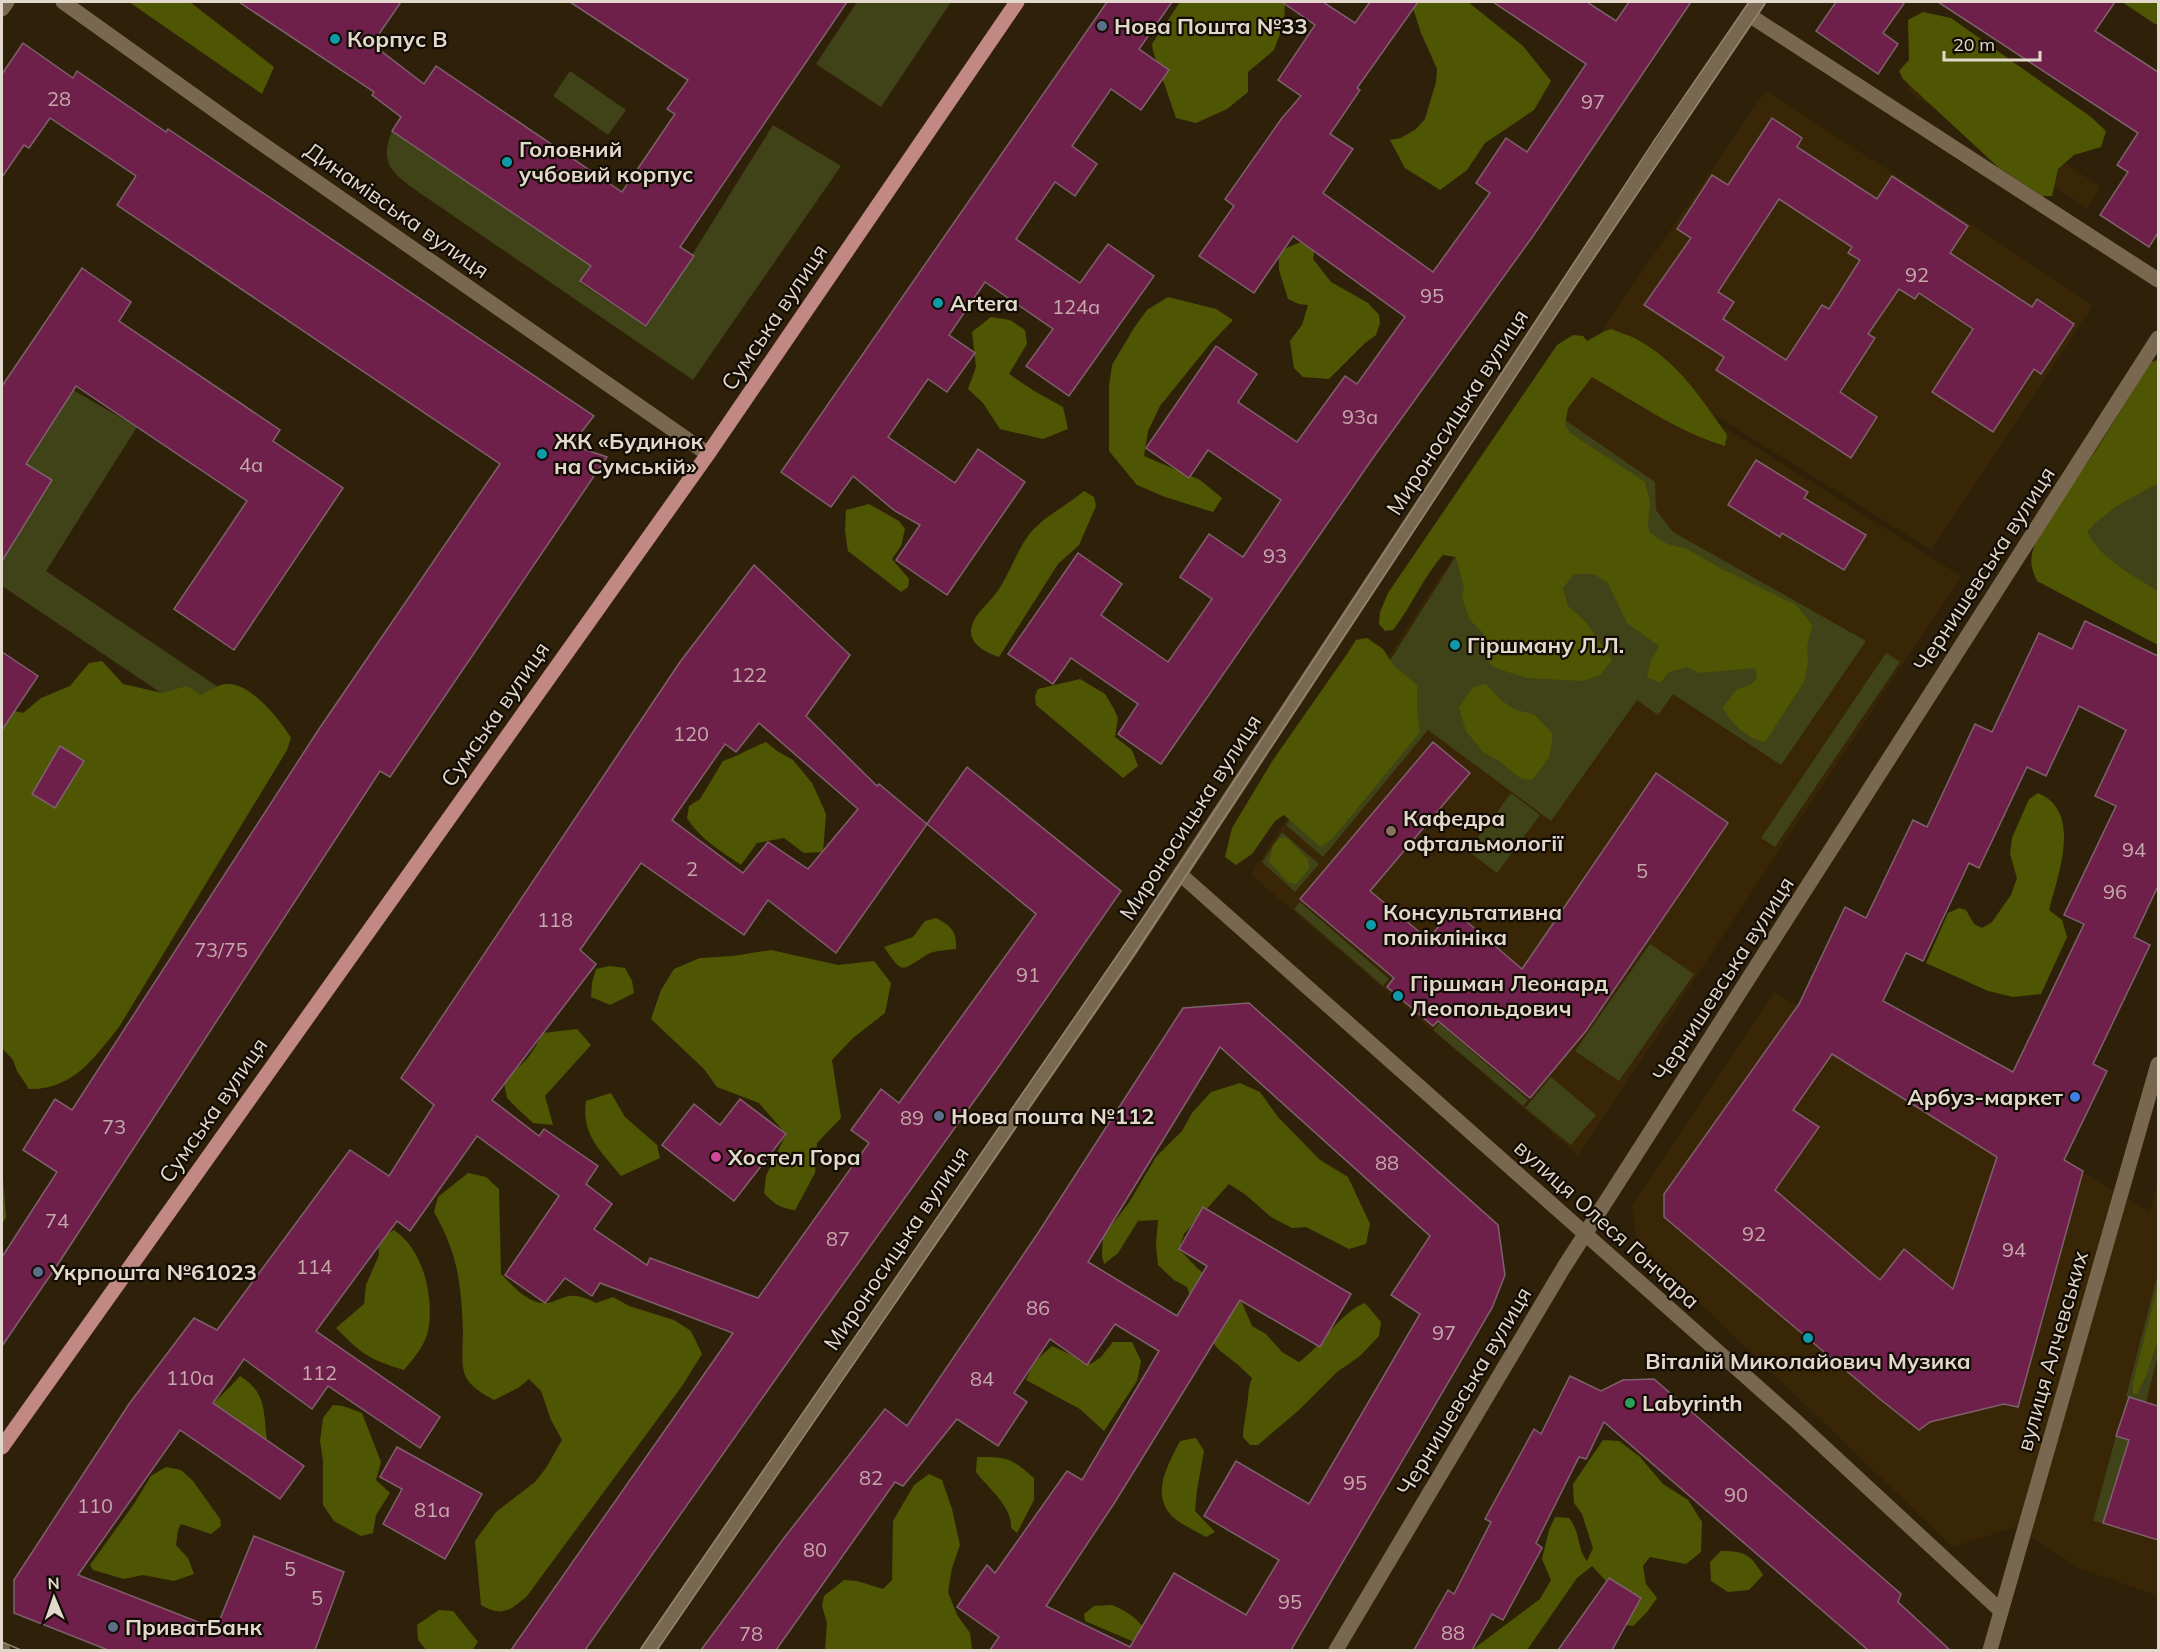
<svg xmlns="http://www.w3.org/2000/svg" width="2160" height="1652" font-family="Mulish,sans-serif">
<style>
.built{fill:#382606}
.green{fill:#3f4317}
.forest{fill:#4f5603}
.building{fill:#6f204a;stroke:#7e616d;stroke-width:1.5;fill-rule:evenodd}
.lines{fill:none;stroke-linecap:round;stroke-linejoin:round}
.minor{stroke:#79684f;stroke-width:15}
.major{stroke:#c28984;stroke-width:15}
.tram{stroke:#918573;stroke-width:1.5}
.service-dot{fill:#5c6f8a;stroke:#120c04;stroke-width:2}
.culture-dot{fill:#0f9aa8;stroke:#120c04;stroke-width:2}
.education-dot{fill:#8d6e63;stroke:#120c04;stroke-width:2}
.shop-dot{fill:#3f7fe0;stroke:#120c04;stroke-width:2}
.hotel-dot{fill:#d1479c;stroke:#120c04;stroke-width:2}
.leisure-dot{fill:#2e9e5b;stroke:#120c04;stroke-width:2}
.labels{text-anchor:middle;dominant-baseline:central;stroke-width:4.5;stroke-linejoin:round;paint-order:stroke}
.number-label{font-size:20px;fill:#c5aaab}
.poi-label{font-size:22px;font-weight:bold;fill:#e2d8cb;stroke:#120c04;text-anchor:start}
.street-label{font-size:22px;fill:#e2d8cb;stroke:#120c04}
</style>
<rect width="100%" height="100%" fill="#2f2109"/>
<g class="built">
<path d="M1920,69L2101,187L2087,208L1906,90Z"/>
<path d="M1766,90L2093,305L1931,550L1595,341Z"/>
<path d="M1592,344L1961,576L1578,1155L1251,875L1422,604Z"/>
<path d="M1774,992L2150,1212L2158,1183V1596L2081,1569L2015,1527L1953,1547L1637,1243L1632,1205Z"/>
</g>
<g class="green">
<path d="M857,2H951L881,107L816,64Z"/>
<path d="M570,71L626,110L608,135L553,96Z"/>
<path d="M773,125L841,166L693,380L417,191C392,173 379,164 392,131L591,266L580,283L647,327Z"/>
<path d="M2158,376V639L2035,575Z"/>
<path d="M73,390L137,427L46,571L218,687L194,715L2,586V561L52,480L26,464Z"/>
<path d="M1549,409L1655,482L1656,510L1673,532L1866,641L1781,765L1673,694L1658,715L1637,700L1551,821L1428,730L1323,857L1286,825Z"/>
<path d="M1886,653L1900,662L1775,847L1761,838Z"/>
<path d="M1511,793L1540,815L1497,873L1468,851Z"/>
<path d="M1282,832L1319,864L1295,892L1262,862Z"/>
<path d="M1300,902L1389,979L1383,986L1294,909Z"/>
<path d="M1650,944L1694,974L1619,1081L1575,1051Z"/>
<path d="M1439,1023L1528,1100L1523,1106L1433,1030Z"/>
<path d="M1551,1077L1596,1115L1571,1145L1525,1108Z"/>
<path d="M2158,1273V1355L2146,1402L2126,1397Z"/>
<path d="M2116,1436L2129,1440L2103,1523L2093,1521Z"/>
</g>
<g class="forest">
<path d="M129,2H190L274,67L262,94Z"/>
<path d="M1180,2H1285L1284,23L1274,50L1248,72V92L1227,109L1196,123L1176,118L1153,51L1152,44Z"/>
<path d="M1411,2H1468L1523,46L1551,81L1534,110L1485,143L1467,170L1440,190L1405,168L1390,140L1401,138L1416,129L1425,119L1436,82L1437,69L1421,33Z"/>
<path d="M2122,2H2158V25L2155,24Z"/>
<path d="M1923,12L1951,18L2091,117L2106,131L2101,147L2074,155L2058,169L2052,196H2042L1998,167L1903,79L1899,71L1909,60L1908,20Z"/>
<path d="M1306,240L1315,248L1313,259L1331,282L1368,303L1379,315L1380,323L1376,335L1365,343L1329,379L1303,377L1294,368L1290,341L1302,325L1308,305L1299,304L1288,299L1279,270V251Z"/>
<path d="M1168,297L1216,309L1233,320L1210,344L1160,406L1148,431L1144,456L1200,480L1222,498L1213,512L1165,497L1137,485L1109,451V386L1112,365L1134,328L1147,310Z"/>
<path d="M991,317L1010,320L1025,330L1027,344L1009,374L1034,391L1063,407L1068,429L1043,439L1000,429L983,403L968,389L976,367L972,332Z"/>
<path d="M1612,329C1620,333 1630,335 1638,340C1678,362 1701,398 1727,435L1725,446C1676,431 1636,402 1592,377L1568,408L1565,426L1570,433L1645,482L1650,502L1648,525L1650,533L1667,544L1687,549L1718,567L1796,605L1812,625L1807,647L1808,664L1804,682L1765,742C1749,740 1729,722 1723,707L1737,689L1751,685L1757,678L1755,668L1699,673L1687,667L1669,672L1660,683L1647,677L1651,660L1659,646L1627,623L1608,583L1594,574H1574L1563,588L1568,606L1586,622L1612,660L1600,675L1584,681L1526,678L1493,667L1488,661V649L1483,633L1470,620L1462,598L1464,588L1456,557L1443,555C1423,577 1412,606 1393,630L1385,631L1379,624L1380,612L1388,593L1557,345L1573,335L1583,336L1587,341L1605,331Z"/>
<path d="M2158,360V483L2117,506L2095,523L2087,532C2101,559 2133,576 2158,591V645L2037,581C2028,562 2031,556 2037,537L2098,447L2151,362Z"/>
<path d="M1084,491L1094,497L1096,506L1079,545L1058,564L999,657C989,654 970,645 971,631C972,617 985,607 993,597C1009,579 1018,543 1036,527C1050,513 1069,504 1084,491Z"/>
<path d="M869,504L899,521L905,529L901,546L892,559L909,579L908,587L901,592L848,551L845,531L846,510Z"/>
<path d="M1367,638L1383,649L1394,666L1417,685V711L1420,732L1333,838L1321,847L1284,815L1275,821L1252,854L1236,865L1225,857L1232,828L1273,760L1347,654L1356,640Z"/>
<path d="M102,661L123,684L162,693L187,686L200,695C209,691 218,684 227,684C250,682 280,720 291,738L287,750L119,1027C94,1058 73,1090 29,1089L17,1071L13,1060L2,1048V708L23,713L41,698L70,686L89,663Z"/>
<path d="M1080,679L1105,694L1114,709L1118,718L1115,737L1132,750L1138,766L1123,778L1036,705L1035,696L1038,689Z"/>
<path d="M1486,684L1501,700L1514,709L1535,715L1553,734L1549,758L1532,780L1520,778L1499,761L1483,752L1466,731L1459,708L1473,687Z"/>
<path d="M766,742L777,751L793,760L812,783L826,814L823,852L804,853L784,838L757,843L741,865C721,851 700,839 687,818L689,806L700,799L723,761C738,756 751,748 766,742Z"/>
<path d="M2038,793C2083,812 2058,874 2049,910L2062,920L2067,937L2041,994L2013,997L1988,991L1926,963L1948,913L1959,908L1966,910L1974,924L1982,928L1992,922L2011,895L2017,878L2010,854L2012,838L2029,799Z"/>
<path d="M1280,838H1287L1308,859L1309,869L1296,884L1288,882L1269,862L1273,845Z"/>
<path d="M936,918C951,926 957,931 956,949C947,950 935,950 928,954C900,971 904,976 884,947L913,937L925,921Z"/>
<path d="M771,950L838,965L874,961L891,983L885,1013L853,1038L832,1060L841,1118L817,1143L815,1173L795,1210C780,1208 774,1204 764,1193L766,1176L786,1134L759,1103L717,1087L704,1069L651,1019L661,990L674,969L700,958L733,956Z"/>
<path d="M610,966L625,968L632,981L634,993L610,1005L591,997L592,983L596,969Z"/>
<path d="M577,1029L591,1045L545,1096L553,1125L533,1123L519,1110L507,1098L503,1078C523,1067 533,1053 543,1033Z"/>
<path d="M1240,1083L1260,1092L1278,1117L1320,1160L1348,1177L1370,1224L1366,1244L1349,1249L1306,1227L1292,1228L1271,1217L1246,1195L1229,1184L1184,1234L1179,1249L1199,1270L1239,1296L1252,1326L1266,1334L1282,1352L1299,1362C1323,1345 1338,1314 1365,1303L1381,1322L1379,1336L1360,1356L1337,1372L1299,1410L1258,1445H1250L1243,1437C1243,1428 1245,1421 1246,1412C1249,1400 1247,1390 1252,1378L1237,1364L1219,1350L1201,1328L1187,1287L1174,1280L1158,1265L1156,1245L1158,1220L1138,1221L1118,1253L1104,1264L1102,1256L1103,1237L1130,1201L1156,1157L1182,1131L1192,1113L1211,1092Z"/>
<path d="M611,1093L625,1117L657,1145L660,1158L621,1176C601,1151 581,1135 586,1101Z"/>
<path d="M2,1166L6,1217L2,1225Z"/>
<path d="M468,1173L486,1177L499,1189L501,1274C512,1285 529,1305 547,1303C555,1302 562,1297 569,1296C578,1295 588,1299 596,1303L613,1297L629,1306L674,1320L691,1331L702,1354L682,1386L527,1596C510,1611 502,1617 481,1605L475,1541L496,1512L535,1482L546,1468L562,1440L551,1420L541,1391L529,1379L518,1388L494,1400C483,1394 467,1385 464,1372C461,1360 463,1343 463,1331C461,1283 458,1254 434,1212L438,1197Z"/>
<path d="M394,1230C423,1250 433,1293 429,1326C427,1343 415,1357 404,1370C368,1359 363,1355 336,1328L364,1304L366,1285L379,1255L378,1239Z"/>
<path d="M2158,1285V1339L2146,1376L2137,1394H2133V1383Z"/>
<path d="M1113,1342H1132L1141,1361L1137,1381L1104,1431L1080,1409L1026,1380L1034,1362L1052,1346L1091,1364L1101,1357Z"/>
<path d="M240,1376C267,1393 263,1411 267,1439L204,1423C211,1400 225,1394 240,1376Z"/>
<path d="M333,1405L343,1406L362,1413L381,1462L376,1480L390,1493L376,1515L373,1533L361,1536L334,1521L323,1505V1461L320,1441L323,1418Z"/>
<path d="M1196,1438L1204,1451L1197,1490L1195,1511L1215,1532L1206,1537C1196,1531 1182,1525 1174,1518C1149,1495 1168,1465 1180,1441Z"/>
<path d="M1603,1440L1619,1441L1640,1457L1663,1484L1688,1500L1702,1522L1701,1552L1686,1564L1650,1557L1643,1566L1646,1584L1657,1598L1647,1612L1633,1626L1621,1624L1610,1601L1606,1581L1592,1566L1577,1578L1527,1650H1472L1540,1599L1551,1580L1542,1559L1549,1530L1555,1517L1569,1518C1581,1533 1577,1550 1587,1561L1593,1548L1582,1514L1574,1503L1573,1484Z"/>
<path d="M977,1457C1008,1457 1011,1458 1034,1478V1500L1017,1533L1011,1528C1013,1507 988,1488 976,1472Z"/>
<path d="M166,1467L181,1470L193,1481L220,1519L221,1526L211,1534L181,1524L178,1530L176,1545L188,1558L194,1574L174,1581L143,1575L124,1579L93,1570L90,1565L134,1504L151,1476Z"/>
<path d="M929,1474L942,1480L952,1509L960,1545L952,1568L948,1592L957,1615L970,1633L972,1650H825L827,1623L822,1606L824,1596L844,1580L857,1581L883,1589L892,1580L893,1521L914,1485Z"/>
<path d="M1721,1551C1746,1551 1750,1555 1763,1575L1749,1590L1728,1592L1711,1581L1710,1562Z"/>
<path d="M1112,1605C1137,1616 1145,1625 1153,1650L1085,1621L1084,1614L1094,1606Z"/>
<path d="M439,1610L453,1611L478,1642L472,1650H426L418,1640L417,1625Z"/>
</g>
<g class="building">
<path d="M239,2H401L372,44L424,84L436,66L622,192L675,114L667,109L688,80L570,2H847L680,247L694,256L646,326L580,281L591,266L392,131L401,117L372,95L374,92Z"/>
<path d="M1107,2H1172L1139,49L1169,70L1141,110L1111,89L1072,146L1097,164L1075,196L1055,182L1016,239L1080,283L1108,244L1154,276L1069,396L1026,366L1053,329L985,282L949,335L975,353L947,392L928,379L888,437L955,483L978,449L1025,482L947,595L896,560L920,525L895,511L853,476L831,507L781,472Z"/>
<path d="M1282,2H1323L1355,23L1370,2H1418L1357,88L1360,90L1330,134L1353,149L1323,193L1433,272L1490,193L1476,183L1506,138L1527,152L1586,64L1493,2H1587L1616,21L1629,2H1691L1533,236L1375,455L1161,764L1118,734L1138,704L1071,658L1053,684L1008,654L1078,553L1122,584L1101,615L1168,662L1212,599L1180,577L1209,534L1243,557L1281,500L1208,450L1189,478L1146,448L1216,346L1257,374L1238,402L1297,442L1345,376L1357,384L1405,317L1293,236L1254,293L1199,256L1234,206L1225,199L1282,118L1301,96L1278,80L1315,25Z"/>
<path d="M1836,2H1905L1883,33L1898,44L1878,74L1816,31Z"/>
<path d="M1938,2H2115L2095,31L2158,72V233L2149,247L2100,215L2128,172L2117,165L2138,133Z"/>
<path d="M23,43L73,78L77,71L166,132L168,129L594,416L571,445L607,457L390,777L380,771L56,1267L2,1346V1257L57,1172L23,1150L55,1099L72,1110L319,729L500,464L117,205L136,176L50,118L29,148L24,145L2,177V74Z"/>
<path d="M1772,118L1802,138L1797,147L1877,199L1892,176L1968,226L1950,253L2032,307L2037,299L2074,324L2041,374L2034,369L1993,432L1932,392L1973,329L1919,293L1915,299L1899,289L1868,334L1875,338L1840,392L1877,417L1851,458L1716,370L1724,357L1644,305L1691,238L1677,229L1712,175L1728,185ZM1779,199L1852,247L1848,253L1860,260L1829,309L1822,305L1786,360L1723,319L1734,302L1718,292Z"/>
<path d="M82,268L131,302L119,321L280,430L273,441L343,488L234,650L174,609L247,501L76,386L26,464L52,480L2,561V386Z"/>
<path d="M1756,460L1808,492L1804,498L1866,535L1844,570L1782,533L1780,537L1728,505Z"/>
<path d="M754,565L850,655L806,716L877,786L879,784L927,824L967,767L1121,891L997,1069L808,1333L585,1650H511L733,1333L600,1283L592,1296L565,1278L545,1303L505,1275L559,1196L477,1136L410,1231L397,1221L316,1331L440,1417L420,1448L328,1386L312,1409L244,1359L213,1403L304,1466L280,1499L180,1430L78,1575L216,1629L254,1536L344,1572L315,1650H108L14,1613V1580L129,1404L194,1318L217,1330L350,1150L389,1176L434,1105L401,1078L680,662ZM759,723L858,809L808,869L768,842L743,873L672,820L725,744L736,752ZM927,824L1036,914L899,1103L881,1089L851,1130L869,1143L758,1298L650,1258L647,1265L594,1229L612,1204L586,1184L598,1166L544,1129L539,1136L492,1100L596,964L580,950L641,863L744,935L768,900L836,953Z"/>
<path d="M2085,621L2158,656V886L2134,937L2150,945L2093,1064L2107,1071L2064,1160L2083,1171L2018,1407L2004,1404L1930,1422L1919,1430L1881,1400L1664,1217V1194L1799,1004L1845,907L1866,918L1913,820L1927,827L1975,724L1992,732L2039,633L2072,649ZM2079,706L2126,730L2095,796L2116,806L2064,915L2084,924L2013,1072L1883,1001L1906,953L1923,961L1969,863L1979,868L2027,767L2046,776ZM1832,1054L1997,1157L1953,1289L1904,1249L1880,1280L1775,1190L1819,1127L1793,1110Z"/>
<path d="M2,652L38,676L2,730Z"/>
<path d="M1433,742L1470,773L1370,891L1428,939L1453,910L1522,969L1656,773L1728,823L1586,1031L1530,1098L1438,1021L1433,1026L1387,987L1394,978L1300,899Z"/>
<path d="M60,746L84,761L55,808L32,794Z"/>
<path d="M1249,1003L1498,1225L1505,1275L1492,1308L1291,1650H990L999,1637L957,1607L987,1565L995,1573L1067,1471L1082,1480L1159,1351L1115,1324L1087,1365L1050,1339L1014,1393L1027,1402L998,1446L957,1419L903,1486L895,1482L776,1650H701L784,1538L885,1409L907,1426L1038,1233L1183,1008ZM1220,1047L1430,1236L1391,1295L1420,1314L1309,1504L1236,1461L1204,1516L1279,1560L1246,1615L1174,1573L1130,1647L1046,1606L1115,1502L1240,1300L1320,1347L1351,1294L1203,1207L1179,1249L1207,1266L1177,1316L1088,1262Z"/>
<path d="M740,1099L786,1134L734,1201L662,1145L694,1104L720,1125Z"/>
<path d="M1570,1376L1601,1391L1623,1380L1654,1379L1901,1594L1898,1602L1950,1650H1868L1604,1422L1586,1459L1579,1457L1536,1543L1542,1548L1503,1620L1492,1614L1472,1650H1414L1448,1590L1454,1594L1491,1522L1485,1519L1534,1429L1541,1434Z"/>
<path d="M2129,1397L2158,1406V1540L2103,1523L2129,1440L2116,1436Z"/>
<path d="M397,1447L482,1494L445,1559L383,1524L402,1489L380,1477Z"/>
<path d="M1609,1578L1641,1598L1612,1650H1558Z"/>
</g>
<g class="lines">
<g class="minor">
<path d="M63,2L238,127L708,454"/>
<path d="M2,9L7,2"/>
<path d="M1749,15L2158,280"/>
<path d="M1180,874L1796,1421L2001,1611"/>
<path d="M2,1650H3"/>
<path d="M648,1650L1130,950L1574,275L1758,2"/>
<path d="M1336,1650L1564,1267L2158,338"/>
<path d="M1990,1650L2158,1064"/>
</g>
<path class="major" d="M2,1447L708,454L1017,2"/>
<g class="tram">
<path d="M2,1642L21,1650"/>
<path d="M640,1650L1176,870L1654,141L1749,2"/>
<path d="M657,1650L1127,965L1579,280L1766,2"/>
</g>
</g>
<g class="service-dot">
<circle cx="1102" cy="26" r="6"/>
<circle cx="939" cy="1116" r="6"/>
<circle cx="38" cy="1272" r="6"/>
<circle cx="113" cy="1627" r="6"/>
</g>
<g class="culture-dot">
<circle cx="335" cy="39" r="6"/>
<circle cx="507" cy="162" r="6"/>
<circle cx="938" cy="303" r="6"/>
<circle cx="542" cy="454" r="6"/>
<circle cx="1455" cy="645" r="6"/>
<circle cx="1371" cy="925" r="6"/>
<circle cx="1398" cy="996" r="6"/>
<circle cx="1808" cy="1338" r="6"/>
</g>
<circle class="education-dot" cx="1391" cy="831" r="6"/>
<circle class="shop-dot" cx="2075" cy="1097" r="6"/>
<circle class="hotel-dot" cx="716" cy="1157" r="6"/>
<circle class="leisure-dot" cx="1630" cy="1403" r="6"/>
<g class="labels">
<g class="number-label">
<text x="59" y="98">28</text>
<text x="1593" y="101">97</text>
<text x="1917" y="274">92</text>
<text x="1432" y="295">95</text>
<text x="1076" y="306">124а</text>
<text x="1360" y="416">93а</text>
<text x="251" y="464">4а</text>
<text x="1275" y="555">93</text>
<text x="749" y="674">122</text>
<text x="691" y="733">120</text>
<text x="2134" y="849">94</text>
<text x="692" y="868">2</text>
<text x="1642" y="870">5</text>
<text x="2115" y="891">96</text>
<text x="555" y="919">118</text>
<text x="221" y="949">73/75</text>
<text x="1028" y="974">91</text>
<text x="912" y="1117">89</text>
<text x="114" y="1126">73</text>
<text x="1387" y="1162">88</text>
<text x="57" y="1220">74</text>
<text x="1754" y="1233">92</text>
<text x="838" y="1238">87</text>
<text x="2014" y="1249">94</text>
<text x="314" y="1266">114</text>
<text x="1038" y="1307">86</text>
<text x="1444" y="1332">97</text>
<text x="319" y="1372">112</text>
<text x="190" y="1377">110а</text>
<text x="982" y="1378">84</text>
<text x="871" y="1477">82</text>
<text x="1355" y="1482">95</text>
<text x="1736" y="1494">90</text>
<text x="95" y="1505">110</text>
<text x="432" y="1509">81а</text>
<text x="815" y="1549">80</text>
<text x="290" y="1568">5</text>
<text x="317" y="1597">5</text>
<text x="1290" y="1601">95</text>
<text x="1453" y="1632">88</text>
<text x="751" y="1633">78</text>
</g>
<g class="poi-label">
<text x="1114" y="26">Нова Пошта №33</text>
<text x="347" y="39">Корпус В</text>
<text x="519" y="149">Головний<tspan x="519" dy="25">учбовий корпус</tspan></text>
<text x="950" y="303">Artera</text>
<text x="554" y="441">ЖК «Будинок<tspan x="554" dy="25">на Сумській»</tspan></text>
<text x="1467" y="645">Гіршману Л.Л.</text>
<text x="1403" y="818">Кафедра<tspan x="1403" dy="25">офтальмології</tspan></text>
<text x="1383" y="912">Консультативна<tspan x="1383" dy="25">поліклініка</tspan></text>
<text x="1410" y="983">Гіршман Леонард<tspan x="1410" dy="25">Леопольдович</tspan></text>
<text x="2063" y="1097" text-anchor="end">Арбуз-маркет</text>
<text x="951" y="1116">Нова пошта №112</text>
<text x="728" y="1157">Хостел Гора</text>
<text x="50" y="1272">Укрпошта №61023</text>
<text x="1808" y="1361" text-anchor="middle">Віталій Миколайович Музика</text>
<text x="1642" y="1403">Labyrinth</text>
<text x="125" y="1627">ПриватБанк</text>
</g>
<g class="street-label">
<text transform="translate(397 210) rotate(35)">Динамівська вулиця</text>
<text transform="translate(774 317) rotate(-56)">Сумська вулиця</text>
<text transform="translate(1457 412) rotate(-57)">Мироносицька вулиця</text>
<text transform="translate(1984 569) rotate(-57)">Чернишевська вулиця</text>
<text transform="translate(495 714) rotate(-55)">Сумська вулиця</text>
<text transform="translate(1190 817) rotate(-57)">Мироносицька вулиця</text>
<text transform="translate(1723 979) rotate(-57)">Чернишевська вулиця</text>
<text transform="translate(213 1110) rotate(-55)">Сумська вулиця</text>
<text transform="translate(1607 1224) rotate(42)">вулиця Олеся Гончара</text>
<text transform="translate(896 1248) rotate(-56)">Мироносицька вулиця</text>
<text transform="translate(2052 1351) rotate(-74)">вулиця Алчевських</text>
<text transform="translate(1464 1391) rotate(-59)">Чернишевська вулиця</text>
</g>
</g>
<rect width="2160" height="1652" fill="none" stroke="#e2d8cb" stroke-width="6"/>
<g transform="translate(54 1598) rotate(358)" stroke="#120c04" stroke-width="4.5" paint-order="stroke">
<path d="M0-4.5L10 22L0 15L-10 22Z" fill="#e2d8cb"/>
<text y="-9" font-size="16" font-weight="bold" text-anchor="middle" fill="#e2d8cb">N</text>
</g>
<path d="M1944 51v9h96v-9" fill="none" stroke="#e2d8cb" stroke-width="3"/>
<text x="1953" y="51" font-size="18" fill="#e2d8cb" stroke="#120c04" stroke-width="4.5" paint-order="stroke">20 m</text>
</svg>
